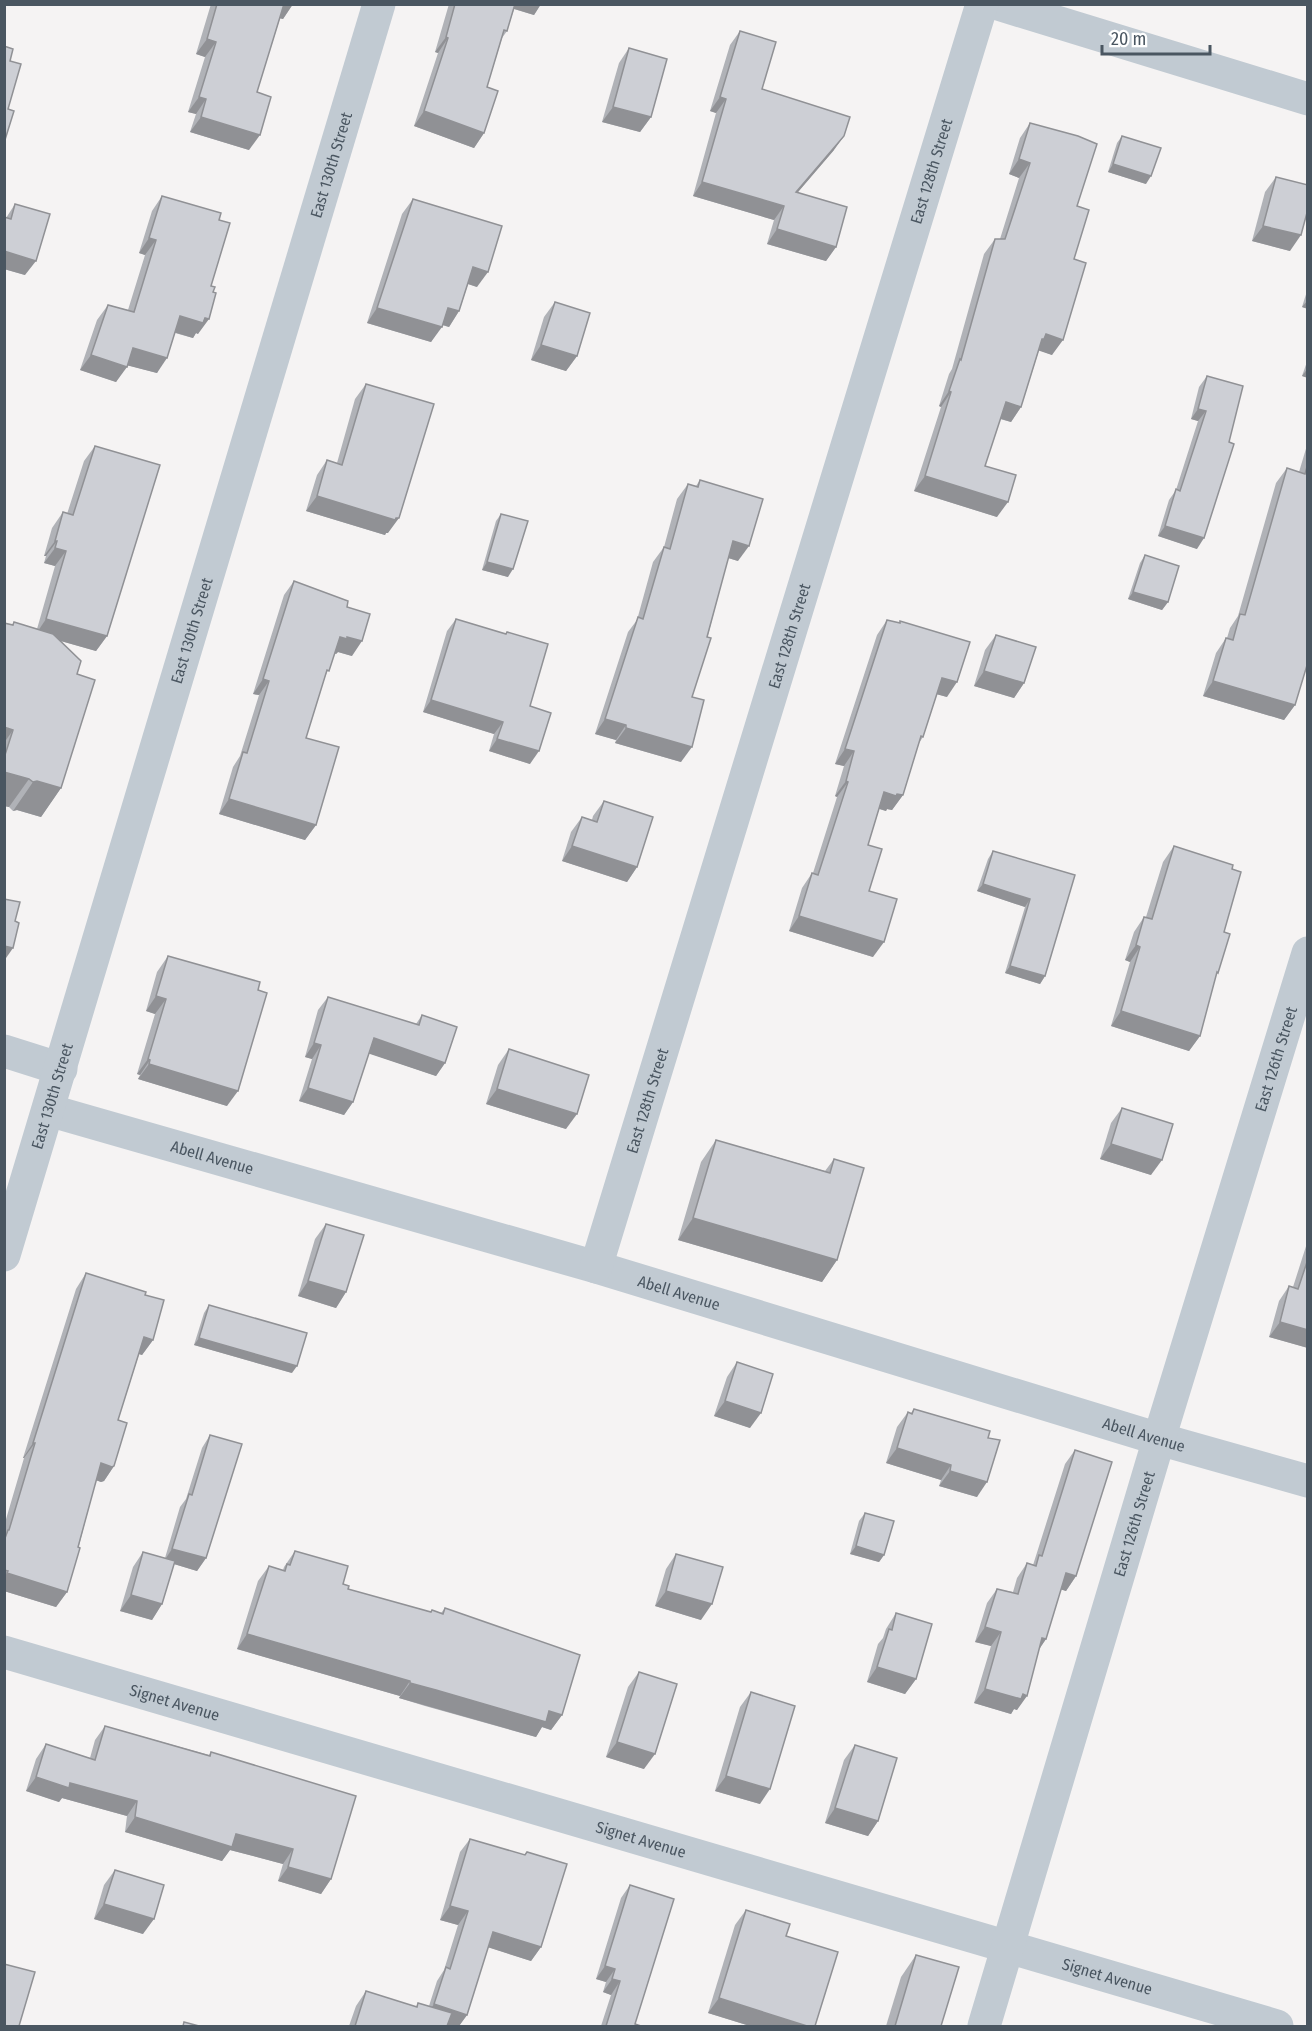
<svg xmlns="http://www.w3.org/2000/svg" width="1312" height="2031" font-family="'Fira Sans Condensed',sans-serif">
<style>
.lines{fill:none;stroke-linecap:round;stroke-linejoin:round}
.minor{stroke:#c1cad2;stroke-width:33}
.wall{fill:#b0b2b7}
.shaded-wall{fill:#909195}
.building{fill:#cdcfd5;stroke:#909195;stroke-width:1.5}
.labels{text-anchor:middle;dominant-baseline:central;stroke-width:6;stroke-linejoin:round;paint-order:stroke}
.street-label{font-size:16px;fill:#4a5661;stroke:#fff}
</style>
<rect width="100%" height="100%" fill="#f5f3f3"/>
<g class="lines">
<g class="minor">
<path d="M998,4L1308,99"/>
<path d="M4,1051L61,1069"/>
<path id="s1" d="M48,1110L596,1267L1159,1439L1308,1481"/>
<path id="s2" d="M4,1255L379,4"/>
<path id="s3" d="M596,1267L982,4"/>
<path id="s4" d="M4,1652L1277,2026"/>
<path id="s5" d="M984,2026L1159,1439L1308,953"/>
</g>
</g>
<g class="wall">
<path d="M211,4H293L283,19L280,18L257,92L249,150L190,132L196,114L188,112L205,57L196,54Z"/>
<path d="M449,4H541L534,15L514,9L507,31L502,38L487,87L484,133L474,148L414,126L438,53L435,52Z"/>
<path d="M740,31L762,89L834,150L798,192L836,247L826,261L767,244L774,220L693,196L716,113L710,111L730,45Z"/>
<path d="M629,48L651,117L640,132L602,122L619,63Z"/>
<path d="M1030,123L1077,206L1074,259L1052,355L1039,350L1021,407L1011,422L1000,419L985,466L997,517L914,491L941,407L939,406L949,374L952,369L984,254L995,239H1000L1019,178L1009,174L1020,138Z"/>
<path d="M1122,136L1146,184L1108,172L1117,143Z"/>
<path d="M1276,177L1290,251L1252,241L1265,192Z"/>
<path d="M162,196L219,220L211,286L198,334L196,333L193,338L175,333L157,373L127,365L116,382L80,370L97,320L108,305L128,310L145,255L139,253L152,211Z"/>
<path d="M413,199L477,287L468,284L459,311L449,327L442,325L431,342L367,323L402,214Z"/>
<path d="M15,204L25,275L4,269V217L6,218Z"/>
<path d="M1308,288V309L1302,307Z"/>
<path d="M555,302L577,356L566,371L531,360L544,317Z"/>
<path d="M1308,359V378L1302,376Z"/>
<path d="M1207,376L1197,549L1158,536L1169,500L1176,490L1198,421L1191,419L1199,387Z"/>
<path d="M366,384L388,533H386L385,535L306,511L317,475L327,460L337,463L355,399Z"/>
<path d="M1308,442V662L1295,705L1284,720L1203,696L1216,653L1226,638H1227L1230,628L1238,616L1276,483L1287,468L1299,472Z"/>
<path d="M95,446L107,636L96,651L61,641L77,674L61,788L41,817L17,810L13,811L9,807L4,806V623L12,625L14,622L37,629L55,566L44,563L46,556H44L52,528L63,512L67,514L84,461Z"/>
<path d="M700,480L738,561L728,558L692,697L681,762L615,743L616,740L595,734L628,632L637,620L653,562L664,547L677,499L688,484L696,486Z"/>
<path d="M501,514L508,577L482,570L496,521Z"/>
<path d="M1145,555L1168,602L1162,610L1128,599L1140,563Z"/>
<path d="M294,581L347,607L352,656L338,652L336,654L335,653L325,677L306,738L316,825L305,840L219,814L233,767L240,756L259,695L253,694L284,595Z"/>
<path d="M456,619L506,634L507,632L530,706V764L489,751L494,734L423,712L447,631Z"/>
<path d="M887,620L899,623L900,621L947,697L937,694L923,737L919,743L903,795L892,810L887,809L886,811L879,809L868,845L869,891L873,957L789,931L802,888L812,873H813L837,797L835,796L844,766L835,764L877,635Z"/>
<path d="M996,635L1024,683L1014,698L974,686L985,650Z"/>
<path d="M604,801L637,867L627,882L562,861L571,832L582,817L592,820L593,816Z"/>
<path d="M1174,846L1232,869L1224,932L1215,977L1200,1036L1189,1051L1111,1026L1130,962L1125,960L1134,932L1144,917H1146L1163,862Z"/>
<path d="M993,851L1075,875L1045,976L1040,984L1005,973L1025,907L977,891L988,859Z"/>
<path d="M168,956L227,1106L138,1079L140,1075L137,1074L155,1014L146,1011L157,972Z"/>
<path d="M328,997L416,1024L422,1015L445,1063L436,1076L369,1053L353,1102L344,1115L299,1101L312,1059L305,1057L318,1010Z"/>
<path d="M509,1049L566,1129L486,1104L498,1065Z"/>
<path d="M1122,1108L1151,1175L1100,1159L1111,1123Z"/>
<path d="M716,1140L825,1171L834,1159L837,1260L822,1282L678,1240L701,1162Z"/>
<path d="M326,1224L346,1292L336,1308L298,1296L315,1239Z"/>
<path d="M1308,1240V1348L1269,1337L1279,1301L1289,1286L1293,1287Z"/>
<path d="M86,1273L145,1295L153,1340L142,1355L139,1354L118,1420L114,1466L104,1481L101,1482L96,1480L67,1592L56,1607L4,1591V1526L24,1458H23L76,1289Z"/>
<path d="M209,1305L292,1373L194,1345L204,1313Z"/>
<path d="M737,1362L750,1428L714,1416L727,1377Z"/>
<path d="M914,1409L988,1438L977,1497L939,1486L941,1480L886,1463L897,1427L908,1412L911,1413Z"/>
<path d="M210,1435L206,1558L197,1571L174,1564L162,1604L152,1620L120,1611L133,1567L143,1552L165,1558L180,1507L186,1499L202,1448Z"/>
<path d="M1075,1450L1076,1576L1066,1591L1061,1589L1046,1639L1039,1649L1017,1710L1014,1709L1011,1714L974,1703L991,1646L975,1642L987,1603L997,1589L1013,1592L1017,1578L1027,1563L1033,1565L1034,1562L1065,1464Z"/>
<path d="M865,1513L884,1555L879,1562L850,1554L859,1521Z"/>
<path d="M295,1551L348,1589L430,1612L432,1610L441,1613L445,1608L562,1715L551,1730L542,1727L536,1737L425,1706L399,1698L400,1696L237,1649L258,1581L269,1566L283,1570L284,1567Z"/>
<path d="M676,1554L701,1620L655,1606L666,1569Z"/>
<path d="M896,1613L916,1679L905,1694L867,1682L878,1644L883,1638L886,1629Z"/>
<path d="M639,1672L644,1769L606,1757L628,1687Z"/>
<path d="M751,1692L760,1804L715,1791L740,1707Z"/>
<path d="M105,1726L209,1755L211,1752L331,1879L321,1894L278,1881L283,1864L230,1850L222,1861L125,1832L127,1816L62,1798L59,1802L26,1791L36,1759L46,1744L90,1758L95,1740Z"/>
<path d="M855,1745L878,1821L868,1836L825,1823L844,1760Z"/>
<path d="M470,1839L524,1855L527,1852L541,1947L531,1961L488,1947L467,2015L459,2026H349L356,2006L366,1991L416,2007L418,2003L429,2006L437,1981L444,1970L458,1925L440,1920L460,1852Z"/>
<path d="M115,1870L143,1934L94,1919L104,1885Z"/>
<path d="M630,1885L635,2024L641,2026H601L611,1995L603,1992L606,1982L596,1979L621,1898Z"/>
<path d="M746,1910L786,1936L815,2026H750L708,2013L735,1925Z"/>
<path d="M916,1955L941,2026H886L901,1977Z"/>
</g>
<g class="shaded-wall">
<path d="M283,4H293L283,19L274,17Z"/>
<path d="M510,4H541L534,15L508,7Z"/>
<path d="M446,37L448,38L438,53L435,52Z"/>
<path d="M207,39L216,42L205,57L196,54Z"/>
<path d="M199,97L206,99L196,114L188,112Z"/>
<path d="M720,97L726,99L716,113L710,111Z"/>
<path d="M613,107L651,117L640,132L602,122Z"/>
<path d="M424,111L484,133L474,148L414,126Z"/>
<path d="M201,117L260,135L249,150L190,132Z"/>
<path d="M844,136L834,150L786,206L796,192Z"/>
<path d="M1019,159L1030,163L1019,178L1009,174Z"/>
<path d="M1113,164L1151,176L1146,184L1108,172Z"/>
<path d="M702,182L784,206L774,220L693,196Z"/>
<path d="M1263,226L1301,235L1290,251L1252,241Z"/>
<path d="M777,229L836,247L826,261L767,244Z"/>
<path d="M149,238L156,240L145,255L139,253Z"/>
<path d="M4,251L36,261L25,275L4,269Z"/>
<path d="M473,267L488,272L477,287L462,282Z"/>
<path d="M1308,300V309L1302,307Z"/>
<path d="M377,308L442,327L431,342L367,323Z"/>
<path d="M448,308L459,311L449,327L437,323Z"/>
<path d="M180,316L205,318L209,319L198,334L196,333L193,338L170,331Z"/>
<path d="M1046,334L1063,340L1052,355L1037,350L1032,354Z"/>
<path d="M541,345L577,356L566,371L531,360Z"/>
<path d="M133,348L167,358L157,373L122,364Z"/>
<path d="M91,355L127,367L116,382L80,370Z"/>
<path d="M1308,368V378L1302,376Z"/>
<path d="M949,391L951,392L941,407L939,406Z"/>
<path d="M1006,402L1021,407L1011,422L995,417Z"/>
<path d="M1198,409L1206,411L1198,421L1191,419Z"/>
<path d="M925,476L1008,502L997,517L914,491Z"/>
<path d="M317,496L396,518H399L388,533H386L385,535L306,511Z"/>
<path d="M1165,526L1204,538L1197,549L1158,536Z"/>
<path d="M55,541H57L46,556H44Z"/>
<path d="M733,541L749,546L738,561L722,556Z"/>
<path d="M55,548L66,551L55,566L44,563Z"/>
<path d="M487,562L513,569L508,577L482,570Z"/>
<path d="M1133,592L1168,602L1162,610L1128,599Z"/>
<path d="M46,619L107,636L96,651L36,634Z"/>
<path d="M340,637H347L362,641L352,656L338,652L336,654L330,651Z"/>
<path d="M984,671L1024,683L1014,698L974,686Z"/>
<path d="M942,678L957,682L947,697L932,693Z"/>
<path d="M263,679L269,681L259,695L253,694Z"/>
<path d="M1213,681L1295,705L1284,720L1203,696Z"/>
<path d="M431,700L503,722L494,734L423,712Z"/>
<path d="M605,719L626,725L616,740L595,734Z"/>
<path d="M4,727L13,730L4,743Z"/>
<path d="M626,728L692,747L681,762L615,743Z"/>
<path d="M497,739L539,751L530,764L489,751Z"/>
<path d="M845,749L854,751L844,766L835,764Z"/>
<path d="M4,772L29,779L9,807L4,806Z"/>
<path d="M37,781L61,788L41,817L17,810L13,811L33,782Z"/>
<path d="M846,781L848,782L837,797L835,796Z"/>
<path d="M884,792L897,794L903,795L892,810L887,809L886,811L874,807Z"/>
<path d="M229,799L316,825L305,840L219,814Z"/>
<path d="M572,846L637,867L627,882L562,861Z"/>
<path d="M983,884L1030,899L1025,907L977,891Z"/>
<path d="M799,916L884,942L873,957L789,931Z"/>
<path d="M1136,945L1140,947L1130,962L1125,960Z"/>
<path d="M4,946L13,948L4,961Z"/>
<path d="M1010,966L1045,976L1040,984L1005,973Z"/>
<path d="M156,996L166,999L155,1014L146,1011Z"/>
<path d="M1121,1011L1200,1036L1189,1051L1111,1026Z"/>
<path d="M374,1038L445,1063L436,1076L364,1052Z"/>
<path d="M314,1043L321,1045L312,1059L305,1057Z"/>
<path d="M148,1059L150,1060L140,1075L137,1074Z"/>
<path d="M149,1064L238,1091L227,1106L138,1079Z"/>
<path d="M308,1088L353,1102L344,1115L299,1101Z"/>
<path d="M497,1089L577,1114L566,1129L486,1104Z"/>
<path d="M1111,1144L1162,1160L1151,1175L1100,1159Z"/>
<path d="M693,1218L837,1260L822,1282L678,1240Z"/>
<path d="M308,1281L346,1292L336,1308L298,1296Z"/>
<path d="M1280,1322L1308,1330V1348L1269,1337Z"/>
<path d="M144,1337L153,1340L142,1355L133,1352Z"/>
<path d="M199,1338L297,1366L292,1373L194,1345Z"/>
<path d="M725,1401L761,1413L750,1428L714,1416Z"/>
<path d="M33,1443H35L24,1458H23Z"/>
<path d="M897,1448L951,1465L941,1480L886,1463Z"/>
<path d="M101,1463L114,1466L104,1481L101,1482L90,1478Z"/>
<path d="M950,1471L987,1482L977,1497L939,1486Z"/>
<path d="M856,1546L884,1555L879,1562L850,1554Z"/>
<path d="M172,1549L206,1558L197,1571L164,1561Z"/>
<path d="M7,1573L67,1592L56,1607L4,1591V1577Z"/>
<path d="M1066,1573L1076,1576L1066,1591L1056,1588Z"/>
<path d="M666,1591L712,1604L701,1620L655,1606Z"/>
<path d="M131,1595L162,1604L152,1620L120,1611Z"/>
<path d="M985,1627L1001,1632L991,1646L975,1642Z"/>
<path d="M247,1634L410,1681L400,1696L237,1649Z"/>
<path d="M1042,1638L1046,1639L1036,1654Z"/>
<path d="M877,1667L916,1679L905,1694L867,1682Z"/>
<path d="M410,1683L549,1711L562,1715L551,1730L542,1727L536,1737L399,1698Z"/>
<path d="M985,1689L1023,1694L1027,1696L1017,1710L1014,1709L1011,1714L974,1703Z"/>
<path d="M617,1742L655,1754L644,1769L606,1757Z"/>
<path d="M726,1776L770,1789L760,1804L715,1791Z"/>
<path d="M36,1777L70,1783L137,1801L127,1816L62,1798L59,1802L26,1791Z"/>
<path d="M835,1808L878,1821L868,1836L825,1823Z"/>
<path d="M135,1817L236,1834L293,1849L283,1864L230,1850L222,1861L125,1832Z"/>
<path d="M288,1867L331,1879L321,1894L278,1881Z"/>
<path d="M104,1904L154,1919L143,1934L94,1919Z"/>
<path d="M450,1906L468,1911L458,1925L440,1920Z"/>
<path d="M493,1932L541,1947L531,1961L484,1946Z"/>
<path d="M605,1966L615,1969L606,1982L596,1979Z"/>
<path d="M612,1979L620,1981L611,1995L603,1992Z"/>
<path d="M719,1998L807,2026H750L708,2013Z"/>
<path d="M434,2004L467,2015L459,2026H450L425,2018Z"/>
</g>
<g class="building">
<path d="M217,4H284L257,92L271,97L260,135L201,117L206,99L199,97L216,42L207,39Z"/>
<path d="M455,4H515L507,31L504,30L487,87L498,91L484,133L424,111L448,38L446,37Z"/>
<path d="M740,31L776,42L762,89L850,117L844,136L796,192L847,207L836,247L777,229L784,206L702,182L726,99L720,97Z"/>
<path d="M4,46L13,49L10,61L21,64L8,109L14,111L4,143Z"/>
<path d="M629,48L667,59L651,117L613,107Z"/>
<path d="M1030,123L1078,136L1097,144L1077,206L1089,210L1074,259L1086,263L1063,340L1046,334L1044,339H1042L1021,407L1006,402L985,466L1016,475L1008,502L925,476L951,392L949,391L960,359L961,360L995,239H1005L1030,163L1019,159Z"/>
<path d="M1122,136L1161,148L1151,176L1113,164Z"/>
<path d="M1276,177L1308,185V209L1301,235L1263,226Z"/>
<path d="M162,196L221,213L219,220L230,223L211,286L215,287L213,292L216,293L209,319L205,318L203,323L180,316L167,358L133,348L127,367L91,355L108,305L134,312L156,240L149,238Z"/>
<path d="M413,199L502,226L488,272L473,267L459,311L448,308L442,327L377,308Z"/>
<path d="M15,204L50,214L36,261L4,251V217L11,219Z"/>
<path d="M555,302L590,313L577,356L541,345Z"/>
<path d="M1207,376L1243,386L1229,442L1234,444L1204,538L1165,526L1176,489L1180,491L1206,411L1198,409Z"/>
<path d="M366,384L434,404L399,518H396L395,520L317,496L327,460L342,465Z"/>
<path d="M95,446L160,465L107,636L46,619L66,551L55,548L57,541H55L63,512L73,515Z"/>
<path d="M1308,463V662L1295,705L1213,681L1226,638L1233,640L1240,614L1245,615L1287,468L1305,474Z"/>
<path d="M700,480L763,499L749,546L733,541L707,637L711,638L692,697L704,700L692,747L626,728V725L605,719L638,617L643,619L664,547L670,549L688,484L698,487Z"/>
<path d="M501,514L528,521L513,569L487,562Z"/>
<path d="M1145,555L1179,566L1168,602L1133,592Z"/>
<path d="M294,581L348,601L347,607L370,614L362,641L347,637V639L340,637L329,671L327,670L306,738L339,747L316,825L229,799L243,752L247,753L269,681L263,679Z"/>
<path d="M456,619L506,634L507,632L548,644L530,706L551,713L539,751L497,739L503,722L431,700Z"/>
<path d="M887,620L900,623V621L970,642L957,682L942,678L923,737L921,736L903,795L897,794L896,796L884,792L868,845L882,849L869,891L897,899L884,942L799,916L812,873L818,875L848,782L846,781L854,751L845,749Z"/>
<path d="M14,622L53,634L81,661L77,674L95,680L61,788L37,781L33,782L29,779L4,772V758L13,730L4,727V623L13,625Z"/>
<path d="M996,635L1036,647L1024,683L984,671Z"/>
<path d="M604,801L653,817L637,867L572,846L582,817L597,822Z"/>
<path d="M1174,846L1233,865L1232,869L1241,872L1224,932L1230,934L1218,973L1217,972L1200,1036L1121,1011L1140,947L1136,945L1144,917L1152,919Z"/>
<path d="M993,851L1075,875L1045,976L1010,966L1030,899L983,884Z"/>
<path d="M4,899L20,902L15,921L19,923L13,948L4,946Z"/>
<path d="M168,956L260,982L258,990L267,993L238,1091L149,1064L150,1060L148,1059L166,999L156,996Z"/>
<path d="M328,997L419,1025L422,1015L457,1027L445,1063L374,1038L353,1102L308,1088L321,1045L314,1043Z"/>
<path d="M509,1049L589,1075L577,1114L497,1089Z"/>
<path d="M1122,1108L1173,1124L1162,1160L1111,1144Z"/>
<path d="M716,1140L830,1173L834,1159L864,1168L837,1260L693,1218Z"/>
<path d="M326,1224L364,1235L346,1292L308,1281Z"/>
<path d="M1308,1259V1330L1280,1322L1289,1286L1298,1289Z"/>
<path d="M86,1273L146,1292L145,1295L164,1300L153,1340L144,1337L118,1420L127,1423L114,1466L112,1467L101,1463L78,1547L80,1548L67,1592L7,1573L8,1571L4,1570V1541L8,1530H9L35,1443H33Z"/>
<path d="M209,1305L307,1333L297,1366L199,1338Z"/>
<path d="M737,1362L773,1374L761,1413L725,1401Z"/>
<path d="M914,1409L990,1431L988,1438L1000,1440L987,1482L950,1471L951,1465L897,1448L908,1412L912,1414Z"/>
<path d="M210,1435L242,1444L206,1558L172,1549L189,1494L192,1495Z"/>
<path d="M1075,1450L1112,1462L1076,1576L1066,1573L1046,1639L1042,1638L1027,1696L1023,1694L1021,1699L985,1689L1001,1632L985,1627L997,1589L1018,1594L1027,1563L1036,1566L1039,1555L1042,1556Z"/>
<path d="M865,1513L894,1521L884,1555L856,1546Z"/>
<path d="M295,1551L348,1566L343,1584L349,1586L348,1589L431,1612L432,1610L443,1614L445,1608L580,1655L562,1715L549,1711L546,1722L436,1690L410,1683V1681L247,1634L269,1566L285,1571L287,1564L290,1565Z"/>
<path d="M143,1552L175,1561L162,1604L131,1595Z"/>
<path d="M676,1554L723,1567L712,1604L666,1591Z"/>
<path d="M896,1613L932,1624L916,1679L877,1667L889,1629L892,1630Z"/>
<path d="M639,1672L677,1684L655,1754L617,1742Z"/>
<path d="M751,1692L795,1706L770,1789L726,1776Z"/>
<path d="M105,1726L210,1756L211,1752L356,1796L331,1879L288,1867L293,1849L236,1834L232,1847L135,1817L137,1801L70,1783L69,1788L36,1777L46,1744L95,1760Z"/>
<path d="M855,1745L897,1758L878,1821L835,1808Z"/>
<path d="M470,1839L525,1855L527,1852L567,1864L541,1947L493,1932L467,2015L434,2004L446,1967L450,1969L468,1911L450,1906Z"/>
<path d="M115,1870L164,1885L154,1919L104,1904Z"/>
<path d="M630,1885L674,1899L635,2024L641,2026H606L620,1981L612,1979L615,1969L605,1966Z"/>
<path d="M746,1910L790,1924L786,1936L838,1952L815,2026H807L719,1998Z"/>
<path d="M916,1955L959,1967L941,2026H895Z"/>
<path d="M4,1964L35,1972L19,2026H4Z"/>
<path d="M366,1991L417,2007L418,2003L452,2013L447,2026H355Z"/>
<path d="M184,2022L199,2026H183Z"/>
</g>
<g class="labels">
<g class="street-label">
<text stroke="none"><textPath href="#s2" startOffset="1138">East 130th Street</textPath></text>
<text stroke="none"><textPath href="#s3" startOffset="1146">East 128th Street</textPath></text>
<text stroke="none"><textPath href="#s2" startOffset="652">East 130th Street</textPath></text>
<text stroke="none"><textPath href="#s3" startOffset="660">East 128th Street</textPath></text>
<text stroke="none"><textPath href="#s5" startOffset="1010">East 126th Street</textPath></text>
<text stroke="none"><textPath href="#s2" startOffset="166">East 130th Street</textPath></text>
<text stroke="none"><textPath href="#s3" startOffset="174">East 128th Street</textPath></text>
<text stroke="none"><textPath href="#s1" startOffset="171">Abell Avenue</textPath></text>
<text stroke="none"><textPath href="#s1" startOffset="657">Abell Avenue</textPath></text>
<text stroke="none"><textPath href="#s1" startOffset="1143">Abell Avenue</textPath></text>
<text stroke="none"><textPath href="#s5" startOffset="524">East 126th Street</textPath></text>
<text stroke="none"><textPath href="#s4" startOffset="178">Signet Avenue</textPath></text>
<text stroke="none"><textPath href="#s4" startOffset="664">Signet Avenue</textPath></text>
<text stroke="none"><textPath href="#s4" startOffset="1150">Signet Avenue</textPath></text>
</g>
</g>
<rect width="1312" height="2031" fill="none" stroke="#4a5661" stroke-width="12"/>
<path d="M1102 45v9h108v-9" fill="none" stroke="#4a5661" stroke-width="3"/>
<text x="1111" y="45" font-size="18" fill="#4a5661" stroke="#ffffff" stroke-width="4.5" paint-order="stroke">20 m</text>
</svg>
